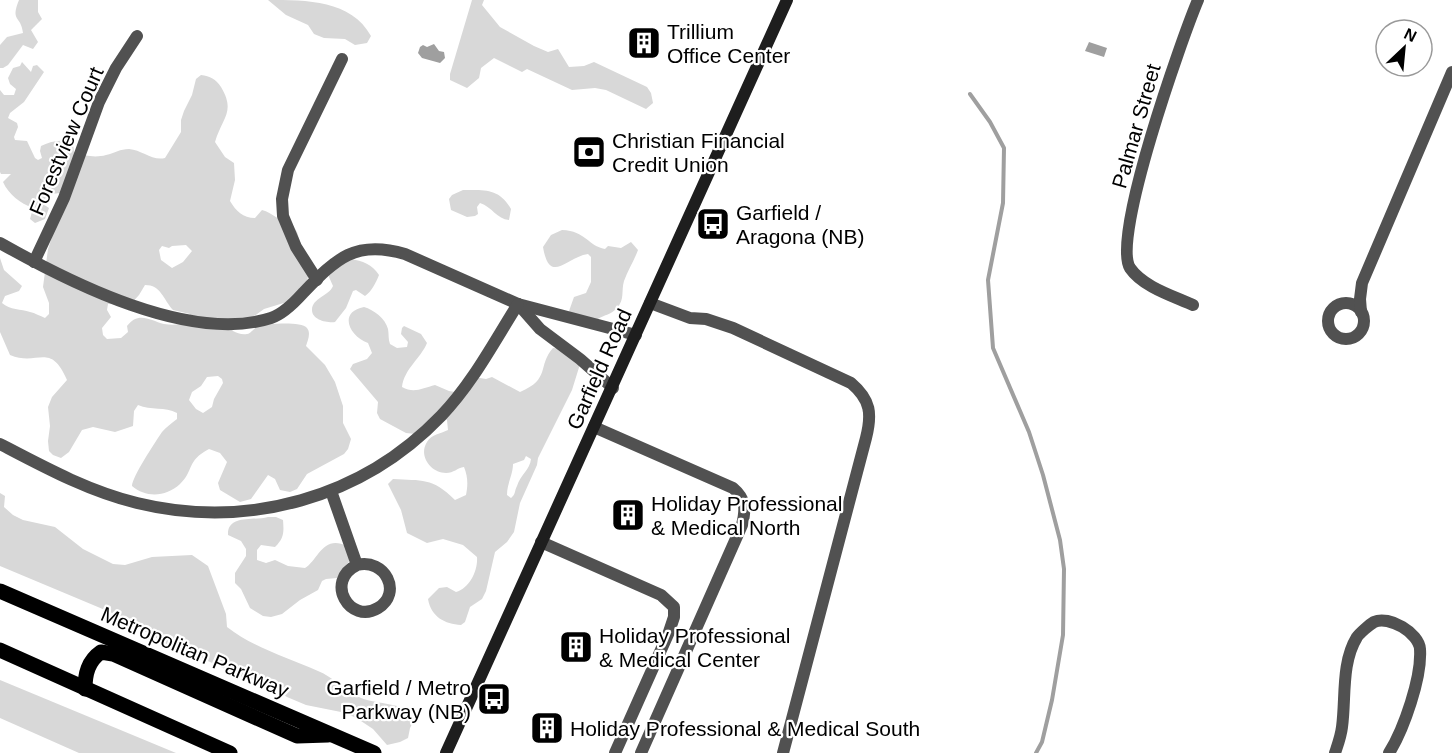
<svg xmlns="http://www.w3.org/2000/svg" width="1452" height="753" font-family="Helvetica,sans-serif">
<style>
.green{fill:#d8d8d8;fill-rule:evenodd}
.water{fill:#9f9f9f}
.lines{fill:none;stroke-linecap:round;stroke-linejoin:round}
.stream{stroke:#9f9f9f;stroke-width:4}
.minor{stroke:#515151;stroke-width:12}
.secondary{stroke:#1e1e1e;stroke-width:12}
.primary{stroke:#000;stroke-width:15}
.labels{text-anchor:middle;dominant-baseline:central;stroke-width:4.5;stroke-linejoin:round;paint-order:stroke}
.poi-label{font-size:21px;fill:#000;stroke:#fff;text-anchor:start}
.street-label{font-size:21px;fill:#000;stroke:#fff}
</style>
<rect width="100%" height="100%" fill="#fff"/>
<g class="green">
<path d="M19,0H38V12L42,19L31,30L38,42L33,49L23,45L8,65L3,68H0V45L7,37L23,33C21,15 10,22 19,0Z"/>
<path d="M268,0C307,0 351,0 371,36L367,43L355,45L345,39L324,38L314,34L308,25L286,15Z"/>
<path d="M472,0H484L482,5L500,27L534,46L548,52L558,49L569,67L584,66L594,62L647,87L651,93L653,103L646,109L606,90L595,88L572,90L527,69L522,72L494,58L481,68L479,78L467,88L450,80V74Z"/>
<path d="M22,62L31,72L33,66L37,65L44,72L24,102L10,113L8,118L17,123L18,127L14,137L15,140L27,141L35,158L38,160L42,158L40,151L41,146C51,141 63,138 73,144L74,152C84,156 96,158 106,155C115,153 120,149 129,149C142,150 152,161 165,158L181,132V120L184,111L192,95L196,79L201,75C210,76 216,79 221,87C236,112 222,118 215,142L225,157L234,163L235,180L230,201C236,211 243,218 255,218L262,210C273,213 278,221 292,224L297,232L309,270L307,283L287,302L264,309L253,317L229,324L233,331C237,333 242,335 247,334C252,333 253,328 259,326C267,324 301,321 307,328C311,333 308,340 306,346L325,365L335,382L343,406V423L351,439L348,449L344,454L307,474L297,489L290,492L280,490L275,479L268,475L251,499L240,502L220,490L218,483L227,462L220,453L209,449C186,461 194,471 180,484C166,497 146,498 132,486C132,477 156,441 162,432C166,427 172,423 177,419V413C165,406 151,411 138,405L134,411L133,426L115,432L93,427L82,430L69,452L61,458L53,455L49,451L48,441L50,426L48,407L52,397L67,380C50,341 38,367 10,355L0,332V258L4,270L22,286L19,291L5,296L2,303C10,310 21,309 30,312C35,313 40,316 45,318L49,314V303L43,287L48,249L57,222L61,193C52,194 46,193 43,204L49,208L45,219L35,223L30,219L33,208C20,203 9,195 3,182L11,174H1L0,172V90L4,95H14L16,89L10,84L8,78L13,68L20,66ZM186,245L192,251L183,262L172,268L161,260L159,250L162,246L169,248L172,246ZM145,285C161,285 163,299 173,310L190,314L185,323C178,325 171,325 164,324C150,320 138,311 127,326L128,332L121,338L107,339L103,335L102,328L111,317L107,310L108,304L130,305L139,295ZM218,376L222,379L223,383L214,399L212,407L203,413L196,409L189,400L192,392L201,386L207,377Z"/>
<path d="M463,190C485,190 499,188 511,209L509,220C497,219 492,207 480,203L477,207L478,214L475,216L467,217L451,210L449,199L452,195Z"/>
<path d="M562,230C586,231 588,246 605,249L608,246L621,248L631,242L638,250C634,261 628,270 624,281C621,291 625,299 617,308C608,318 600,313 590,327L572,317L569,311L574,297L586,293L591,282V257L588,254L583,255C563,262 549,282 543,247L551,235Z"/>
<path d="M350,259C363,261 372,264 379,275C376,283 371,292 365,296L356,290L353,291L346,308L335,322C327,323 312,320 312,310C312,298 329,296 333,286L329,277V270Z"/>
<path d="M364,307C374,310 385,318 388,329C389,334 388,339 390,344L397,348L407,347L408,342L401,334L402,328L404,326L421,334L427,343C421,358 404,369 402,387C414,394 423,388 435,385L449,391L455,392L474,377L486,379L492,377L520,392C551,379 537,366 553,348L562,349L581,361L572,390L538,458L537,465L520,503L514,532L507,542L495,552L486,591L482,599L470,607L465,622L461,625C445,624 431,617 428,599L439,588L447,587L456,592C470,588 478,570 477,557L463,545L443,539L427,543L407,533L401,510L388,484L393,479C422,481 432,477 455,500L466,495C468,485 468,477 464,467C457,468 454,473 446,473C431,473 418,456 427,442C432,434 440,434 448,430L447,420L444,418L416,434L406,433L380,419L377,413L378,402L350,369L353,364L367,359L372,353L368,343C349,336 338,312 364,307ZM526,456L531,459C530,470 520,475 517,486C514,492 516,494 511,498L507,495C507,483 513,475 513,464L524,460Z"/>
<path d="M0,493L5,496L4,507L13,515L23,520L55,527L83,549L113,564L125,565L152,557L192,555L208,566L226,614L227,627C254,648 287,657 318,671C333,677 345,691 361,698C379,705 402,702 416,716L410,728L408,738L400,742L387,745L373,729L358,719L346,713L306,705L287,697L272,687L242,677L193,654L170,646L117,615L0,566Z"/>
<path d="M268,517H276L283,520C284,533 284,538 275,547L261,545L257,550V560L266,563L275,560L288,566L305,568C318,560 323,534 347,546L350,560L337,578L326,579L322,581L318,590L300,600L282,614L271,617L263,616L250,608L241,589L235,583V573L246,556V549L241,541L228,535C227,514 255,521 268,517Z"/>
<path d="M0,680L176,753H79L0,718Z"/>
</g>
<g class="water">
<path d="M1089,42L1107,48L1104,57L1085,51Z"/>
<path d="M434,44L439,51L444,52L445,58L440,63L422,58L418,53L420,47L423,45L427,47Z"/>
</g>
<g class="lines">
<path class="stream" d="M970,94L990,122L1004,148L1003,203L988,280L993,348L1029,432L1043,475L1060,540L1064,569L1063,635L1052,700L1042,742L1036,753"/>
<g class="minor">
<path d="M0,243C69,282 190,344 271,318C283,314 294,303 303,293C336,259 355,239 405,254L518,304L636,335"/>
<path d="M34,262L64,198L99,102L116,68L137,36"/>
<path d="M317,280L296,247L283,216L282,199L288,170L342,59"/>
<path d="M650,303L690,318L706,319L733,328L851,383C871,400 872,414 866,438L783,753"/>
<circle cx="1346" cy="321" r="18"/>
<path d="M518,304L540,329L580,359L613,388"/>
<path d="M1193,305C1173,296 1143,287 1130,268C1111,238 1182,38 1198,0"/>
<path d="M1361,312L1360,299L1362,283L1452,72"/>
<path d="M594,427L733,488C746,499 746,509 742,525L641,753"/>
<path d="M0,444C44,467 88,491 137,503C248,530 362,498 441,416C472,384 494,342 518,304"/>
<path d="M331,491L357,565C324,581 350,625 378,608C403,593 385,558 357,565"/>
<path d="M541,542L661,595L674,607V617L669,632L615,753"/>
<path d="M1335,753C1338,744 1341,736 1342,727C1346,698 1341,663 1357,637C1360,633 1369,625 1374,622C1389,615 1419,633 1420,649C1422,677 1404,729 1389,753"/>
</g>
<path class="secondary" d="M446,753L787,0"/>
<g class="primary">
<path d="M0,591L374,753"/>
<path d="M0,650L230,753"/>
<path d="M85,689C85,674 88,661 101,652L113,654L297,736L328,735"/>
</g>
</g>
<defs>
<symbol id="building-square" viewBox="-11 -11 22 22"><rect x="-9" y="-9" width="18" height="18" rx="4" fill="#000" stroke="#fff"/><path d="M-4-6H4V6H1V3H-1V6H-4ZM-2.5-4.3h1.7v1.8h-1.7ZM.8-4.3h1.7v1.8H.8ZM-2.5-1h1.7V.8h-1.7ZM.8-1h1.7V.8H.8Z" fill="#fff"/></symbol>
<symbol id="bank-square" viewBox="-11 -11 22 22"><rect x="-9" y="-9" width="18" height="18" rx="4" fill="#000" stroke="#fff"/><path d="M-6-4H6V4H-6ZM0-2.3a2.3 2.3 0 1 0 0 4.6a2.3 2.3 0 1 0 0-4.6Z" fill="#fff"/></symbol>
<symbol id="bus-square" viewBox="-11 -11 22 22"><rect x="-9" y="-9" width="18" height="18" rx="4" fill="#000" stroke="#fff"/><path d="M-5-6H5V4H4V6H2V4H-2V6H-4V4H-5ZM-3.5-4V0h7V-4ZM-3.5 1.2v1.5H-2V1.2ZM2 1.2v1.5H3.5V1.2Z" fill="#fff"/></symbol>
</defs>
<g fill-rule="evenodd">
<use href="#building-square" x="625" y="24" width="38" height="38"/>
<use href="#bank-square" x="570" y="133" width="38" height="38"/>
<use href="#bus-square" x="694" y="205" width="38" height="38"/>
<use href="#building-square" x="609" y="496" width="38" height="38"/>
<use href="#building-square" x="557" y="628" width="38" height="38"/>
<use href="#bus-square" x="475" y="680" width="38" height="38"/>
<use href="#building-square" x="528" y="709" width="38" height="38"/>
</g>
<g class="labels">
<g class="poi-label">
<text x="667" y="31">Trillium<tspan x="667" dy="24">Office Center</tspan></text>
<text x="612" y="140">Christian Financial<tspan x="612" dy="24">Credit Union</tspan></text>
<text x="736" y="212">Garfield /<tspan x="736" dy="24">Aragona (NB)</tspan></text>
<text x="651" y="503">Holiday Professional<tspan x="651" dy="24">&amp; Medical North</tspan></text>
<text x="599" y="635">Holiday Professional<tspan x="599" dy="24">&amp; Medical Center</tspan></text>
<text x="471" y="687" text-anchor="end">Garfield / Metro<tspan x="471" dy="24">Parkway (NB)</tspan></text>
<text x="570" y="728">Holiday Professional &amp; Medical South</text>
</g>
<g class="street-label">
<text transform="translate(1136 126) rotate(-74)">Palmar Street</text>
<text transform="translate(66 141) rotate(-67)">Forestview Court</text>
<text transform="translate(599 369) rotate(-66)">Garfield Road</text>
<text transform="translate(195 652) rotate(23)">Metropolitan Parkway</text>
</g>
</g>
<g transform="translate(1404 48) rotate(26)"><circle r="28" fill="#ffffff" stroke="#999999" stroke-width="1.5"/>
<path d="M0-4.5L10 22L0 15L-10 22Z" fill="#000000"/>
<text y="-9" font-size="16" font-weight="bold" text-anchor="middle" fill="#000000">N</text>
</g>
</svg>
